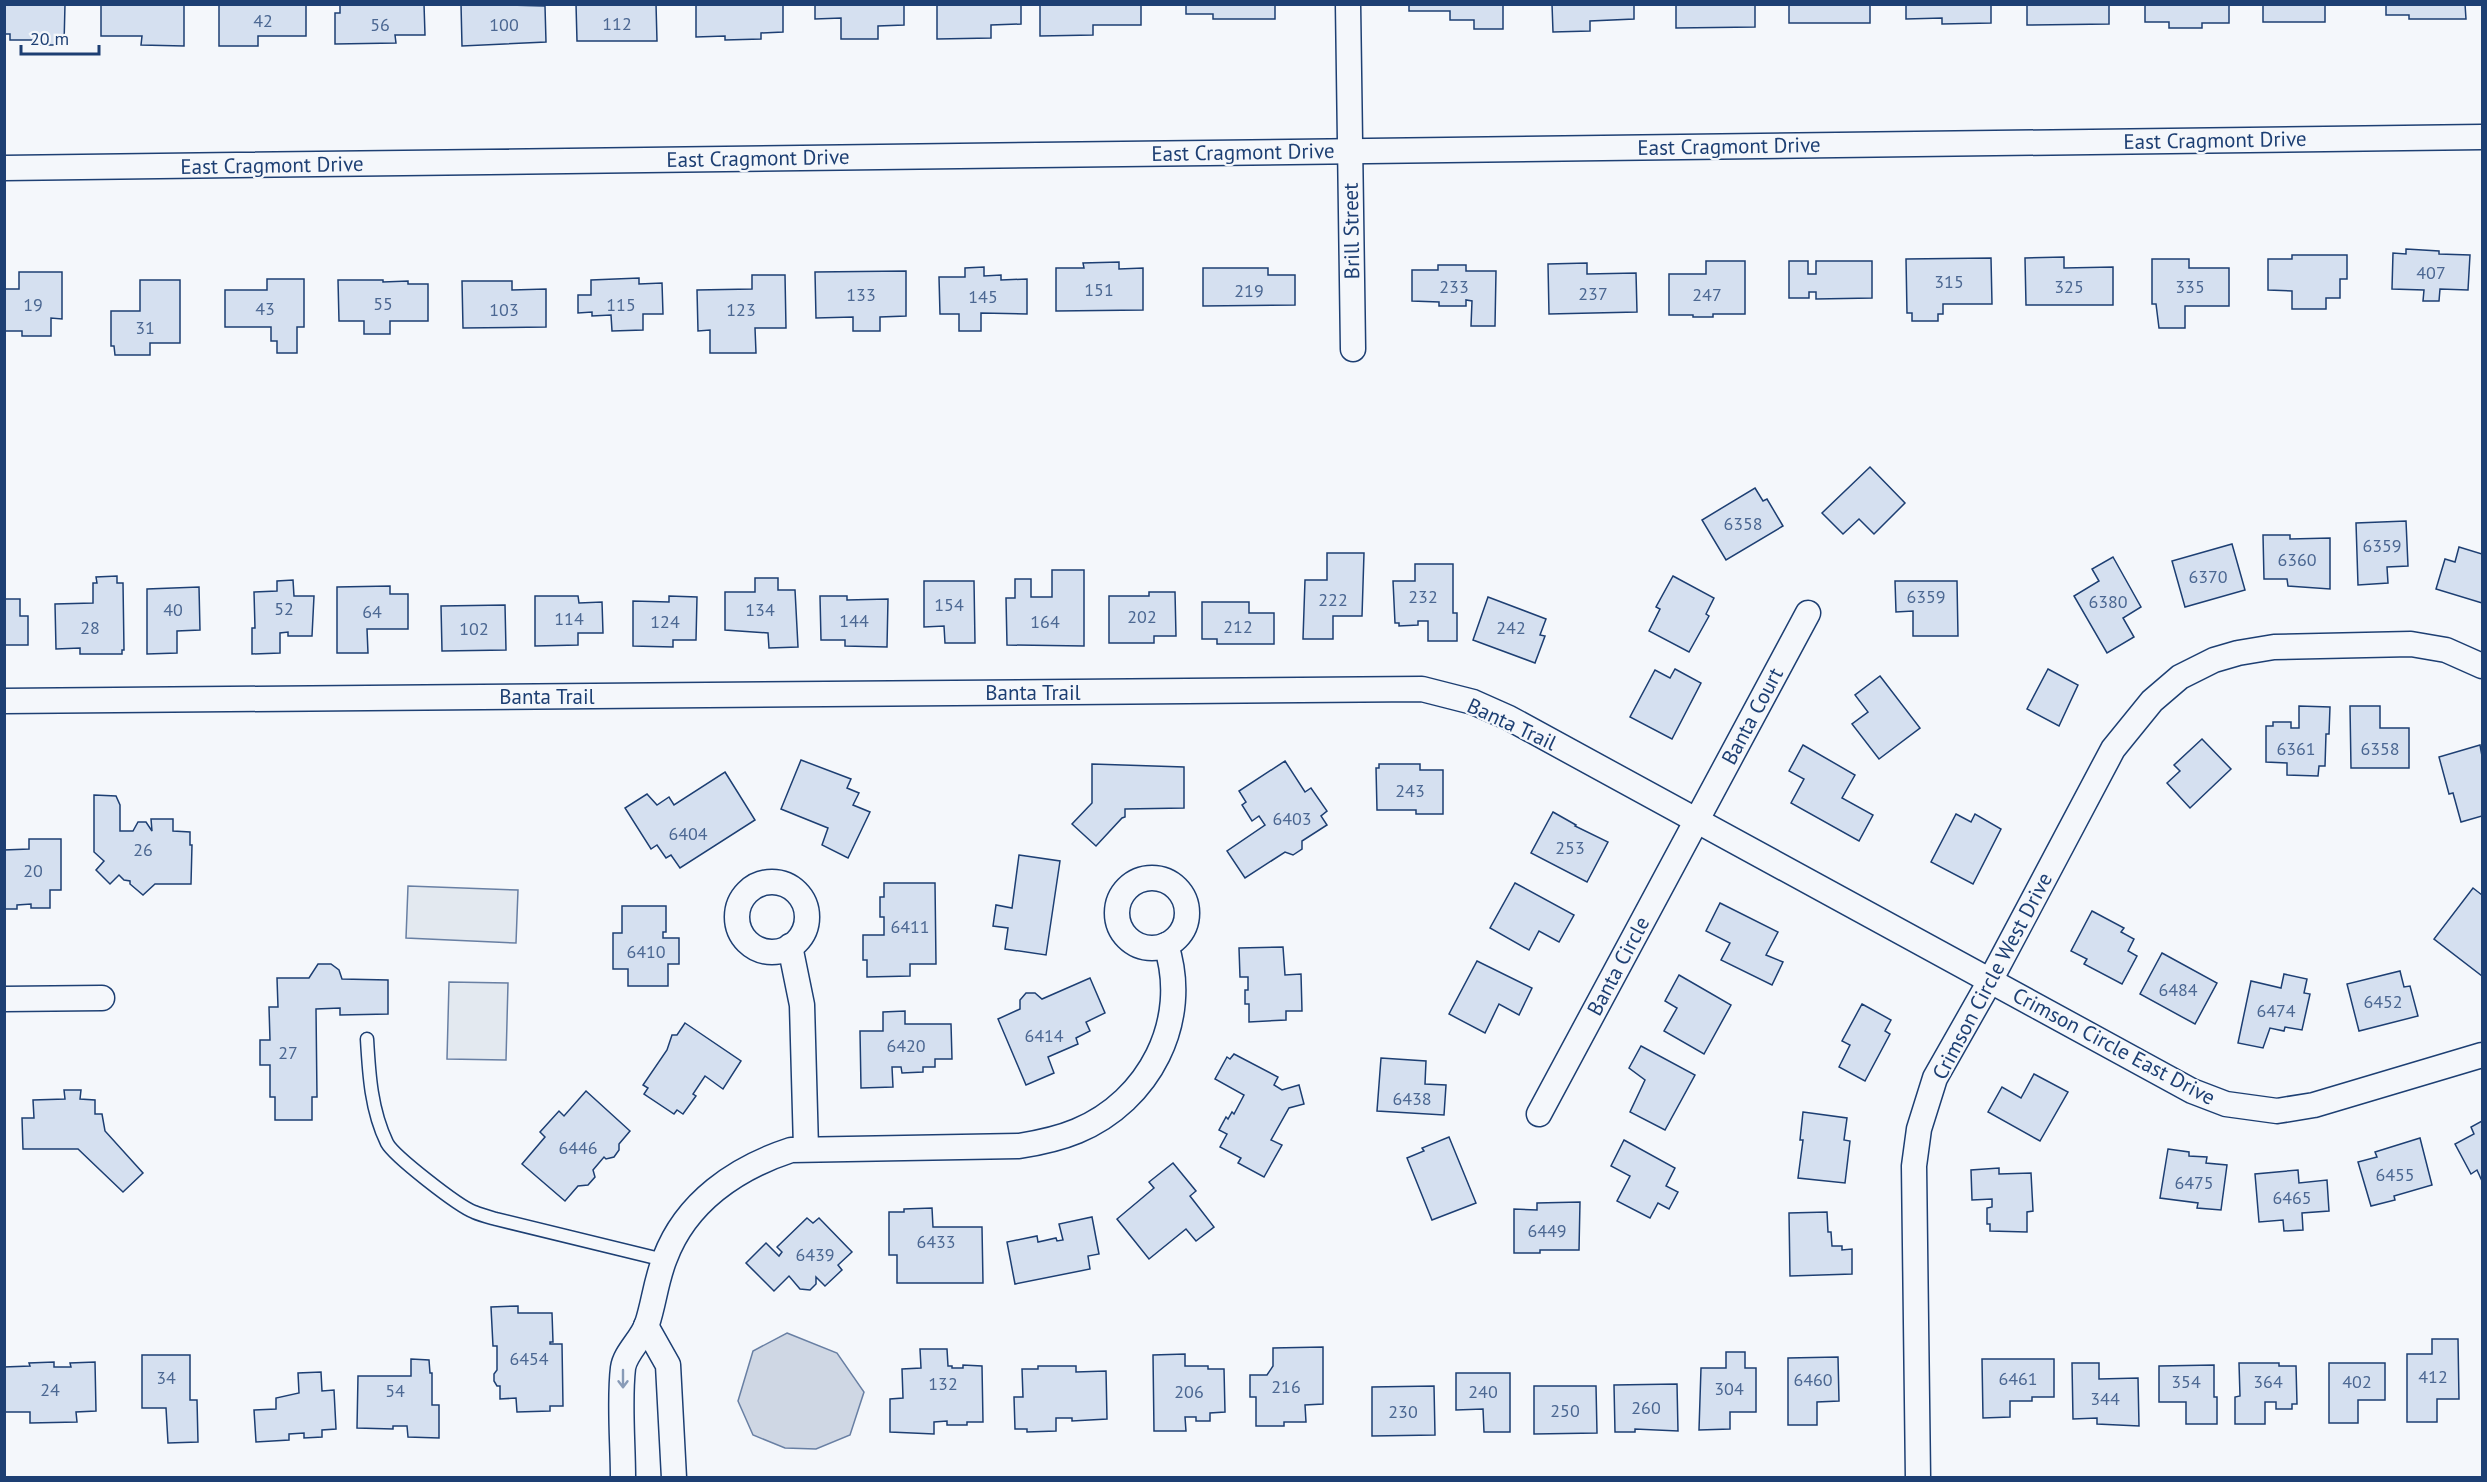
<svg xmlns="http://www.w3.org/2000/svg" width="2487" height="1482" font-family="'PT Sans',sans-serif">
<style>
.green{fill:#e3e9f0;stroke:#687fa3;stroke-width:1.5}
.water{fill:#cfd7e4;stroke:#687fa3;stroke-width:1.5}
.building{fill:#d5e0f0;stroke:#1d3f73;stroke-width:1.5}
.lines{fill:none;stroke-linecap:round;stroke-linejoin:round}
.lane-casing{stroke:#1d3f73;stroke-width:15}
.street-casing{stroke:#1d3f73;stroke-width:27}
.lane{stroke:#f4f7fb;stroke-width:12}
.street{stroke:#f4f7fb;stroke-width:24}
.oneway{stroke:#889bb7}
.labels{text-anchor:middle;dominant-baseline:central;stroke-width:4.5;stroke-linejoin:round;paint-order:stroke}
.number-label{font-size:18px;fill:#4b6792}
.street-label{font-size:21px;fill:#1d3f73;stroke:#f4f7fb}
</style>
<rect width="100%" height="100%" fill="#f4f7fb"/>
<g class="green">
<path d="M408,886L518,890L516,943L406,938Z"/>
<path d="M449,982L508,983L506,1060L447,1059Z"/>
</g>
<path class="water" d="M787,1333L837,1353L864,1392L850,1435L816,1449L785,1448L753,1435L738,1401L753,1351Z"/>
<g class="building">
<path d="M4,4H65L64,45H32V40H10V34H4Z"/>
<path d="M101,4H184V46L141,45L142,36H101Z"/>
<path d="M219,4H306V36H258V46H219Z"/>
<path d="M340,4H424L425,35H395L396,43L335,44V13H340Z"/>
<path d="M461,4L545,6L546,42L462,46Z"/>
<path d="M576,4H656L657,41H577Z"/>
<path d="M696,4H783V32L761,33V39L725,40V36L696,37Z"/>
<path d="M815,4H904V25L878,26V39H841V18L815,19Z"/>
<path d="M937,4H1021V24L991,25V38L937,39Z"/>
<path d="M1040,4H1141V25H1093V35L1040,36Z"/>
<path d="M1186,4H1275V19H1213V14H1186Z"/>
<path d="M1409,4H1503V29H1474V20H1450V11H1409Z"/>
<path d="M1552,4H1634V19L1590,21V31L1553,32Z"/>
<path d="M1676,4H1755V27L1676,28Z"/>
<rect x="1789" y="4" width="81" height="19"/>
<path d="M1906,4H1991V23L1942,24V18L1906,19Z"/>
<path d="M2027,4H2109V24L2027,25Z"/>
<path d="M2145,4H2229V23H2202V28H2169V22H2145Z"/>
<rect x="2263" y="4" width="62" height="18"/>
<path d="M2386,4H2465L2466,19H2409V15H2386Z"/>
<path d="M2406,249L2439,251V254L2470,255L2468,290L2440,289L2439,301H2423L2424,290L2392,289L2393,253L2406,254Z"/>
<path d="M2292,255H2347V279H2340V298H2326V309H2292V291L2268,290V259H2292Z"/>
<path d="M2064,257V268L2113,267V305H2026L2025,258Z"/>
<path d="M1991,258L1992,304H1943V314H1938V321H1912V313H1907L1906,259Z"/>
<path d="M2152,259H2189V268H2229V306H2185V328H2159L2156,304H2152Z"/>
<path d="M1706,261H1745V314H1713V317H1693V315H1669V274H1706Z"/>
<path d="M1789,261H1808V274H1816V261H1872V298L1816,299V292H1809V298H1789Z"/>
<path d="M1119,262V269L1143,268V310L1056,311V268H1084L1083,263Z"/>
<path d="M1587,263V274L1636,273L1637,312L1549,314L1548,264Z"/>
<path d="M1438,265H1466V271H1496L1495,326H1471L1472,301L1466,300V306H1439V302L1412,301V270H1438Z"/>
<path d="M984,267V276L1001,275V280L1027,279V314L981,313V331H959V314H940L939,277H965V268Z"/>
<path d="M1203,268H1268V275H1295V305L1203,306Z"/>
<path d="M906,271V316L880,317V331H853V317L816,318L815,272Z"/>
<path d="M19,272H62V319L51,318V336H22V331H4V289H19Z"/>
<path d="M752,275H785L786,328H755L756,353H710V330L698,331L697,290L752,289Z"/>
<path d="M639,278V284L662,283L663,314H643V330L612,331L611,315L592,316V312L578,313V295H591V280Z"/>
<path d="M267,279H304V327H297V353H277V341H271V327H225V290H267Z"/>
<path d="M140,280H180V343H150V355H115L114,346H111V311H140Z"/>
<path d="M338,280H383V282L408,281V284H428V321H390V334H364V321H339Z"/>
<path d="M462,281H512V290L546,289V327L463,328Z"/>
<path d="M1870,467L1905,503L1874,534L1859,519L1843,534L1822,513Z"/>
<path d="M1755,488L1763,501L1767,499L1783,526L1726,560L1702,520Z"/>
<path d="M2406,521L2408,566L2387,567L2388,583L2358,585L2356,523Z"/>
<path d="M2263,535H2290V539L2330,538V589L2288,586L2287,579H2264Z"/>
<path d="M2232,544L2245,590L2185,607L2172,561Z"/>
<path d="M2459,547L2482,554V603L2436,589L2445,559L2455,562Z"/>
<path d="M1327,553H1364L1362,616H1333V639H1303L1305,580H1327Z"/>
<path d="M2113,557L2141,607L2123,618L2134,637L2107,653L2074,596L2099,581L2092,569Z"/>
<path d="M1415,564H1453V613H1457V641H1428V621H1418V625L1399,626V623H1395L1393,581H1415Z"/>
<path d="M1052,570H1084V646L1007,645L1006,598H1015V579H1031V597H1052Z"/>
<path d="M117,576V583H123L124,650H122V654H80V648L56,649L55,604L93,603V583H97L96,577Z"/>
<path d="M1673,576L1714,598L1706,614L1709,616L1689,652L1649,631L1660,609L1656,607Z"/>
<path d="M755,578H778V590H795L798,647L769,648L768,633L725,630V592H755Z"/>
<path d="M293,580L294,596H314L312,636H288V632L280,633V653L252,654V628H255L254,592L277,591V581Z"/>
<path d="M924,581H974L975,643H945L944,626L924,627Z"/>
<path d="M1895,581H1957L1958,636H1913V611L1896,612Z"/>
<path d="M390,586V594H408V629H367L368,653H337V587Z"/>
<path d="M199,587L200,630L177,631V653L147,654V589Z"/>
<path d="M1149,592H1175L1176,636H1154V643H1109V596H1149Z"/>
<path d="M535,596H578L579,603L602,602L603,633H578V645L535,646Z"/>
<path d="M669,596L697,597L696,640H673V647L633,646V601L669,602Z"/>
<path d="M820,596H847V600L888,599L887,647L845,646V640H821Z"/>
<path d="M1488,597L1546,619L1540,635L1545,636L1535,663L1473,640Z"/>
<path d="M4,599H20V616H28V645H4Z"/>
<path d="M1202,602H1249V613H1274V644H1217V639H1202Z"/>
<path d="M505,605L506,650L442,651L441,606Z"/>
<path d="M1675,669L1701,683L1672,739L1630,717L1655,670L1670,678Z"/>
<path d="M2048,669L2078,685L2059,726L2027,709Z"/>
<path d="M1880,676L1920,728L1879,759L1852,724L1868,712L1855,695Z"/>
<path d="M2299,706L2330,707L2329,734H2326L2325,766H2319L2318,776L2287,775V763L2266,762V726H2273V722H2291V728H2299Z"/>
<path d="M2350,706H2380V728H2409V768H2351Z"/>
<path d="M2202,739L2231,769L2190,808L2167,783L2180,771L2174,765Z"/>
<path d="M1803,745L1855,775L1842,798L1873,815L1859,841L1791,803L1804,779L1789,771Z"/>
<path d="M2480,745L2482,756V816L2461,822L2453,793L2449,794L2439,757Z"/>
<path d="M801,760L851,779L847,788L859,793L853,805L870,812L848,858L822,845L828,828L781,809Z"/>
<path d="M1285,761L1305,792L1311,788L1327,811L1321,816L1327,825L1302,841V849L1293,855L1285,852L1245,878L1227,851L1265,825L1259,816L1252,821L1242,805L1246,802L1239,791Z"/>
<path d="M1092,764L1184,767V808L1125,809V817L1122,818L1096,846L1072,824L1092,803Z"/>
<path d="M1379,764H1420V770H1443V814H1416V810H1377L1376,768H1379Z"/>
<path d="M725,772L755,820L680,868L671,855L666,858L657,845L651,849L625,808L647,794L657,805L669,797L674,805Z"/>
<path d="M94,795L116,796L120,805V831H133L138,822H146L152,831L151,819H173V831L190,832V845H192L191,884H155L143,895L130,884V881L124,880L119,875L110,884L96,870L104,861L94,852Z"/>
<path d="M1553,812L1576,825L1575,826L1608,842L1587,882L1531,853Z"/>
<path d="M1956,814L1971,822L1975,814L2001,829L1973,884L1931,862Z"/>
<path d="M29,839H61V890H50V908H31V904L17,905V909H4V850L29,849Z"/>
<path d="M1019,855L1060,861L1046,955L1005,949L1008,928L993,926L996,905L1012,908Z"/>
<path d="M884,883H935L936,964H910V976L867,977V960H863V935H884V917H880V897H884Z"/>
<path d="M1515,883L1574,915L1559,942L1539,931L1529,950L1490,928Z"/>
<path d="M2473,888L2482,895V976L2434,939Z"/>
<path d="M1720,903L1778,932L1766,955L1783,962L1772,985L1721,960L1730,943L1706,931Z"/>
<path d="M622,906H666V932H663V938H679V964H668V986H628V969H613V933H622Z"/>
<path d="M2092,911L2124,928L2121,932L2134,939L2128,951L2137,956L2122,984L2084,964L2087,959L2071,951Z"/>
<path d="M1283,947L1285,975L1301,974L1302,1011H1286V1020L1249,1022V1004H1245V990H1248V977H1240L1239,948Z"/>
<path d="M2162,953L2217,983L2195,1024L2140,994Z"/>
<path d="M1477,961L1532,988L1519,1015L1499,1004L1485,1033L1449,1014Z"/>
<path d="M318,964H331L339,970L342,979L388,980V1014L340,1015V1008L316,1009L317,1097H312V1120H275V1097H270V1065H260V1040H270L269,1007H278L277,978H309Z"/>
<path d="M2400,971L2404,987L2410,986L2418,1016L2359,1031L2347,984Z"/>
<path d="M2284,974L2307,979L2304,993L2310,994L2302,1030L2285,1027L2284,1031L2270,1028L2263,1048L2238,1043L2251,981L2281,988Z"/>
<path d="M1679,975L1731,1005L1704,1054L1664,1031L1677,1008L1665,1001Z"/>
<path d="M1090,978L1105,1013L1086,1022L1090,1031L1076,1038L1078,1044L1048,1057L1054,1073L1026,1085L998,1019L1020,1009V1000L1026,993H1035L1042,999Z"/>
<path d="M1862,1004L1891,1020L1885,1031L1890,1034L1865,1081L1839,1067L1850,1045L1842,1041Z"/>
<path d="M905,1011V1024H951L952,1059H935V1067H923V1072L902,1073L901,1067H892L893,1087L861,1088L860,1031H883V1012Z"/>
<path d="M685,1023L741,1061L723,1089L705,1076L693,1094L696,1096L683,1114L677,1110L674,1114L644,1094L648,1088L643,1085L667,1050L672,1035H677Z"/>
<path d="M1641,1046L1695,1075L1665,1130L1630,1112L1645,1080L1629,1068Z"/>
<path d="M1234,1054L1278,1077L1274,1085L1282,1090L1299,1085L1304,1104L1289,1108L1271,1140L1282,1145L1264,1177L1238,1163L1241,1158L1220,1147L1227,1134L1219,1130L1226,1117L1228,1119L1232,1112L1234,1114L1244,1095L1215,1079L1227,1057L1230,1059Z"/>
<path d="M1381,1058L1426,1061L1425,1084L1446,1085L1444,1115L1377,1111Z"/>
<path d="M2034,1074L2068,1092L2040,1141L1988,1112L2002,1087L2021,1098Z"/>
<path d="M64,1090H81L80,1099L95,1100V1114H102L105,1131L143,1173L123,1192L78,1149H23L22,1118H34L33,1100L65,1099Z"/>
<path d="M586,1091L630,1131L619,1144V1150L614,1157L606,1159L604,1157L593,1170L595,1177L588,1185L578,1186L565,1201L522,1164L545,1137L540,1132L559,1111L564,1116Z"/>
<path d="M1803,1112L1847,1118L1844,1140L1850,1141L1845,1183L1798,1178L1803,1140H1800Z"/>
<path d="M2482,1121V1181L2477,1170L2471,1174L2455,1144L2474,1134L2471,1127Z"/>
<path d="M1449,1137L1476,1203L1432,1220L1407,1158L1424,1151L1422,1148Z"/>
<path d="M2420,1138L2432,1185L2394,1196L2395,1200L2371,1206L2358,1162L2377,1157L2375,1152Z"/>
<path d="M1624,1140L1675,1168L1666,1186L1678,1192L1669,1209L1658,1203L1650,1218L1617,1201L1630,1176L1611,1166Z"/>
<path d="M2168,1149L2189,1152V1156L2207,1157L2206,1163L2227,1165L2221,1210L2197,1208L2198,1203L2160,1198Z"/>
<path d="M1173,1163L1196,1191L1190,1196L1214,1227L1196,1241L1186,1229L1149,1259L1117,1219L1154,1188L1149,1182Z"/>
<path d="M1999,1168V1174L2031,1173L2033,1211L2027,1212V1232L1990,1231V1224H1987V1208L1992,1207V1199L1972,1200L1971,1170Z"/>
<path d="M2298,1170L2299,1183L2327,1180L2329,1211L2302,1213L2303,1230L2284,1231L2283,1220L2259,1222L2255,1174Z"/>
<path d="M1580,1202L1579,1250H1540V1253H1514V1209L1537,1210V1203Z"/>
<path d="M932,1208L933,1227H982L983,1283H897V1255H889V1212H904V1209Z"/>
<path d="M1827,1212L1828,1232H1831L1832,1246H1842V1250L1852,1249V1274L1790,1276L1789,1213Z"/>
<path d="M1092,1217L1099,1254L1088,1256L1090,1269L1015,1284L1007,1242L1037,1236L1038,1242L1056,1238L1057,1241L1063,1240L1059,1224Z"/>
<path d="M807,1218L813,1223L819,1218L852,1252L838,1265L842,1270L825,1286L816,1277V1284L810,1290L800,1289L789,1276L774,1291L746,1263L766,1243L779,1256L782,1252L777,1247Z"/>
<path d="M518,1306V1313H552L553,1342H550V1344H562L563,1406H550V1411L517,1412L516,1398L500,1399V1386H497L494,1381V1374L497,1370V1346H493L491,1307Z"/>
<path d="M2432,1339H2458L2459,1399H2437V1422H2407V1354H2432Z"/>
<path d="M1323,1347V1404L1305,1405L1306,1422H1284V1426H1256V1397H1250V1375H1267L1273,1366V1348Z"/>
<path d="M920,1349H947L948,1366H952V1368H963V1365L982,1366L983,1422H967V1425H947V1421L934,1422V1434L890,1432V1399L903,1398L902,1369L921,1368Z"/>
<path d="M1726,1352H1745V1368H1756V1412H1730V1429L1699,1430L1701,1368H1726Z"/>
<path d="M1185,1354V1366H1208V1369H1224L1225,1412L1210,1413V1421H1196V1417H1185L1186,1431H1154L1153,1355Z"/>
<path d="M142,1355H190V1400H197L198,1442L168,1443L166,1408H142Z"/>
<path d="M1838,1357L1839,1401L1817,1402V1425H1788V1358Z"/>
<path d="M411,1359L429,1360L430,1373H432V1405H439V1438L408,1437L407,1426H393V1429L357,1428L358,1376H411Z"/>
<path d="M1982,1359H2054V1397H2032V1401H2010V1417L1983,1418Z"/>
<path d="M54,1362V1367H71L70,1363L95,1362L96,1411L76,1412L77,1422L30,1423V1412H4V1367L30,1366L29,1363Z"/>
<path d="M2072,1363H2099V1379L2138,1378L2139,1426L2097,1424V1418L2073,1419Z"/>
<path d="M2239,1363H2279V1366H2296L2297,1404H2292V1409H2276V1402H2265V1424H2235V1397L2240,1396Z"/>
<path d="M2329,1363H2385V1400H2358V1423H2329Z"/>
<path d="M2214,1365V1397H2217V1424H2186V1402H2159V1366Z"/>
<path d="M1038,1366H1076V1372L1106,1371L1107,1419L1072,1421V1418H1056V1431L1027,1432V1429H1015L1014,1397H1023L1022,1369H1038Z"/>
<path d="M321,1372L322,1391L334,1390L336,1429L322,1430V1437L304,1438V1433L289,1434V1440L256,1442L254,1410L276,1409V1398L299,1393L298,1373Z"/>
<path d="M1456,1373H1510V1432H1484L1483,1409L1456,1410Z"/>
<path d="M1677,1384L1678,1431L1635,1429V1432H1615L1614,1385Z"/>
<path d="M1434,1386L1435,1435L1372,1436V1387Z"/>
<path d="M1534,1386H1596L1597,1433L1534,1434Z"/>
</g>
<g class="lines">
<defs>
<path id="lane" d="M367,1039C369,1074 371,1110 387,1143C394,1156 458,1206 474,1212C481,1215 489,1217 496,1219L664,1260"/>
<g id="street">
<path d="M1348,4L1353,349"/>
<path d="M4,168L2482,137"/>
<path d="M4,701L1422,689L1473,702L1509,718L2192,1091L2226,1104L2277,1111L2314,1105L2482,1055"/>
<circle cx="1152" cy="913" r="35"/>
<circle cx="772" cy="917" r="35"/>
<path d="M790,946L802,1005L806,1148"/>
<path d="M4,999L102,998"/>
<path d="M1539,1114L1808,613"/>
<path d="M646,1326L668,1365L674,1478"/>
<path d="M623,1478C623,1444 619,1401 623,1368C625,1353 642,1339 647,1324C654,1303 656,1280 665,1258C686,1202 736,1168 791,1150L1019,1146C1038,1143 1058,1139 1077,1131C1149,1101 1191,1021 1166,945"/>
<path d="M1918,1478L1914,1166L1919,1129L1935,1078L1990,981L2113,749L2152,701L2180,677L2214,660L2238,653L2274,647L2411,644L2446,650L2482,666"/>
</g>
</defs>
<use href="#lane" class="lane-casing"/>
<use href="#street" class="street-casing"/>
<use href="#lane" class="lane"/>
<use href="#street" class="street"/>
</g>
<defs><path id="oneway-shaft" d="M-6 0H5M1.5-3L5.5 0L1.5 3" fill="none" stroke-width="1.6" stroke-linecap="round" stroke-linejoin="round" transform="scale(1.5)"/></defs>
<use class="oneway" href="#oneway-shaft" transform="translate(623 1379) rotate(90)"/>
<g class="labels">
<g class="number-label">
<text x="263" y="20">42</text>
<text x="617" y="23">112</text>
<text x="380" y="24">56</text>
<text x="504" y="24">100</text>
<text x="2431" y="272">407</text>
<text x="1949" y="281">315</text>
<text x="1454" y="286">233</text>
<text x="2069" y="286">325</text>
<text x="2190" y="286">335</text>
<text x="1099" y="289">151</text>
<text x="1249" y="290">219</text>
<text x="1593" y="293">237</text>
<text x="861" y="294">133</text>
<text x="1707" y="294">247</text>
<text x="983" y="296">145</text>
<text x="383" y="303">55</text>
<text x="33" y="304">19</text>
<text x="621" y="304">115</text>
<text x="265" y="308">43</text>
<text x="504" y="309">103</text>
<text x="741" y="309">123</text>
<text x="145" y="327">31</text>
<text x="1743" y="523">6358</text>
<text x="2382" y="545">6359</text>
<text x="2297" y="559">6360</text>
<text x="2208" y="576">6370</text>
<text x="1423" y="596">232</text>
<text x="1926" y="596">6359</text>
<text x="1333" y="599">222</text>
<text x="2108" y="601">6380</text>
<text x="949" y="604">154</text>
<text x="284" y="608">52</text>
<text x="173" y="609">40</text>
<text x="760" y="609">134</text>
<text x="372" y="611">64</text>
<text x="1142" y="616">202</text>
<text x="569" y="618">114</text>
<text x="854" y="620">144</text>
<text x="665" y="621">124</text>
<text x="1045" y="621">164</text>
<text x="1238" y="626">212</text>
<text x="90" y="627">28</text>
<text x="1511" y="627">242</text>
<text x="474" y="628">102</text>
<text x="2296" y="748">6361</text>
<text x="2380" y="748">6358</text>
<text x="1410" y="790">243</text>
<text x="1292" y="818">6403</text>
<text x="688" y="833">6404</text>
<text x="1570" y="847">253</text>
<text x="143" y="849">26</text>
<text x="33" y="870">20</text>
<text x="910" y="926">6411</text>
<text x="646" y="951">6410</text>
<text x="2178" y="989">6484</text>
<text x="2383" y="1001">6452</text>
<text x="2276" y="1010">6474</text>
<text x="1044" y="1035">6414</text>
<text x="906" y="1045">6420</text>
<text x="288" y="1052">27</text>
<text x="1412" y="1098">6438</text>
<text x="578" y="1147">6446</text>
<text x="2395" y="1174">6455</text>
<text x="2194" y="1182">6475</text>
<text x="2292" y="1197">6465</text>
<text x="1547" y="1230">6449</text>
<text x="936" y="1241">6433</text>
<text x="815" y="1254">6439</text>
<text x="529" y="1358">6454</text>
<text x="2433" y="1376">412</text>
<text x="166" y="1377">34</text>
<text x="2018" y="1378">6461</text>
<text x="1813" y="1379">6460</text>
<text x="2186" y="1381">354</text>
<text x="2268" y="1381">364</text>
<text x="2357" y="1381">402</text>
<text x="943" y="1383">132</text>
<text x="1286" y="1386">216</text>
<text x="1729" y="1388">304</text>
<text x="50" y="1389">24</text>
<text x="395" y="1390">54</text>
<text x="1189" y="1391">206</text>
<text x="1483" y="1391">240</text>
<text x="2105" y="1398">344</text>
<text x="1646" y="1407">260</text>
<text x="1565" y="1410">250</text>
<text x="1403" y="1411">230</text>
</g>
<g class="street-label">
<text transform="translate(2215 140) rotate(-1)">East Cragmont Drive</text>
<text transform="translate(1729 146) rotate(-1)">East Cragmont Drive</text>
<text transform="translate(1243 152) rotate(-1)">East Cragmont Drive</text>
<text transform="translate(758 158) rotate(-1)">East Cragmont Drive</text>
<text transform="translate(272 165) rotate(-1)">East Cragmont Drive</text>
<text transform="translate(1351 231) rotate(-91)">Brill Street</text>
<text x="1033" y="692">Banta Trail</text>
<text x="547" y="696">Banta Trail</text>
<text transform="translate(1752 716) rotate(-62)">Banta Court</text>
<text transform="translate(1512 724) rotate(25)">Banta Trail</text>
<text transform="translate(1618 966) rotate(-62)">Banta Circle</text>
<text transform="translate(1992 976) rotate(-62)">Crimson Circle West Drive</text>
<text transform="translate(2114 1046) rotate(28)">Crimson Circle East Drive</text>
</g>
</g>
<rect width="2487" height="1482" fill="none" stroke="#1d3f73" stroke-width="12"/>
<path d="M21 45v9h78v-9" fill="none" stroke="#1d3f73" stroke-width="3"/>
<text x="30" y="45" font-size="18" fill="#1d3f73" stroke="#f4f7fb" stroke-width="4.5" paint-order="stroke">20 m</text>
</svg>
